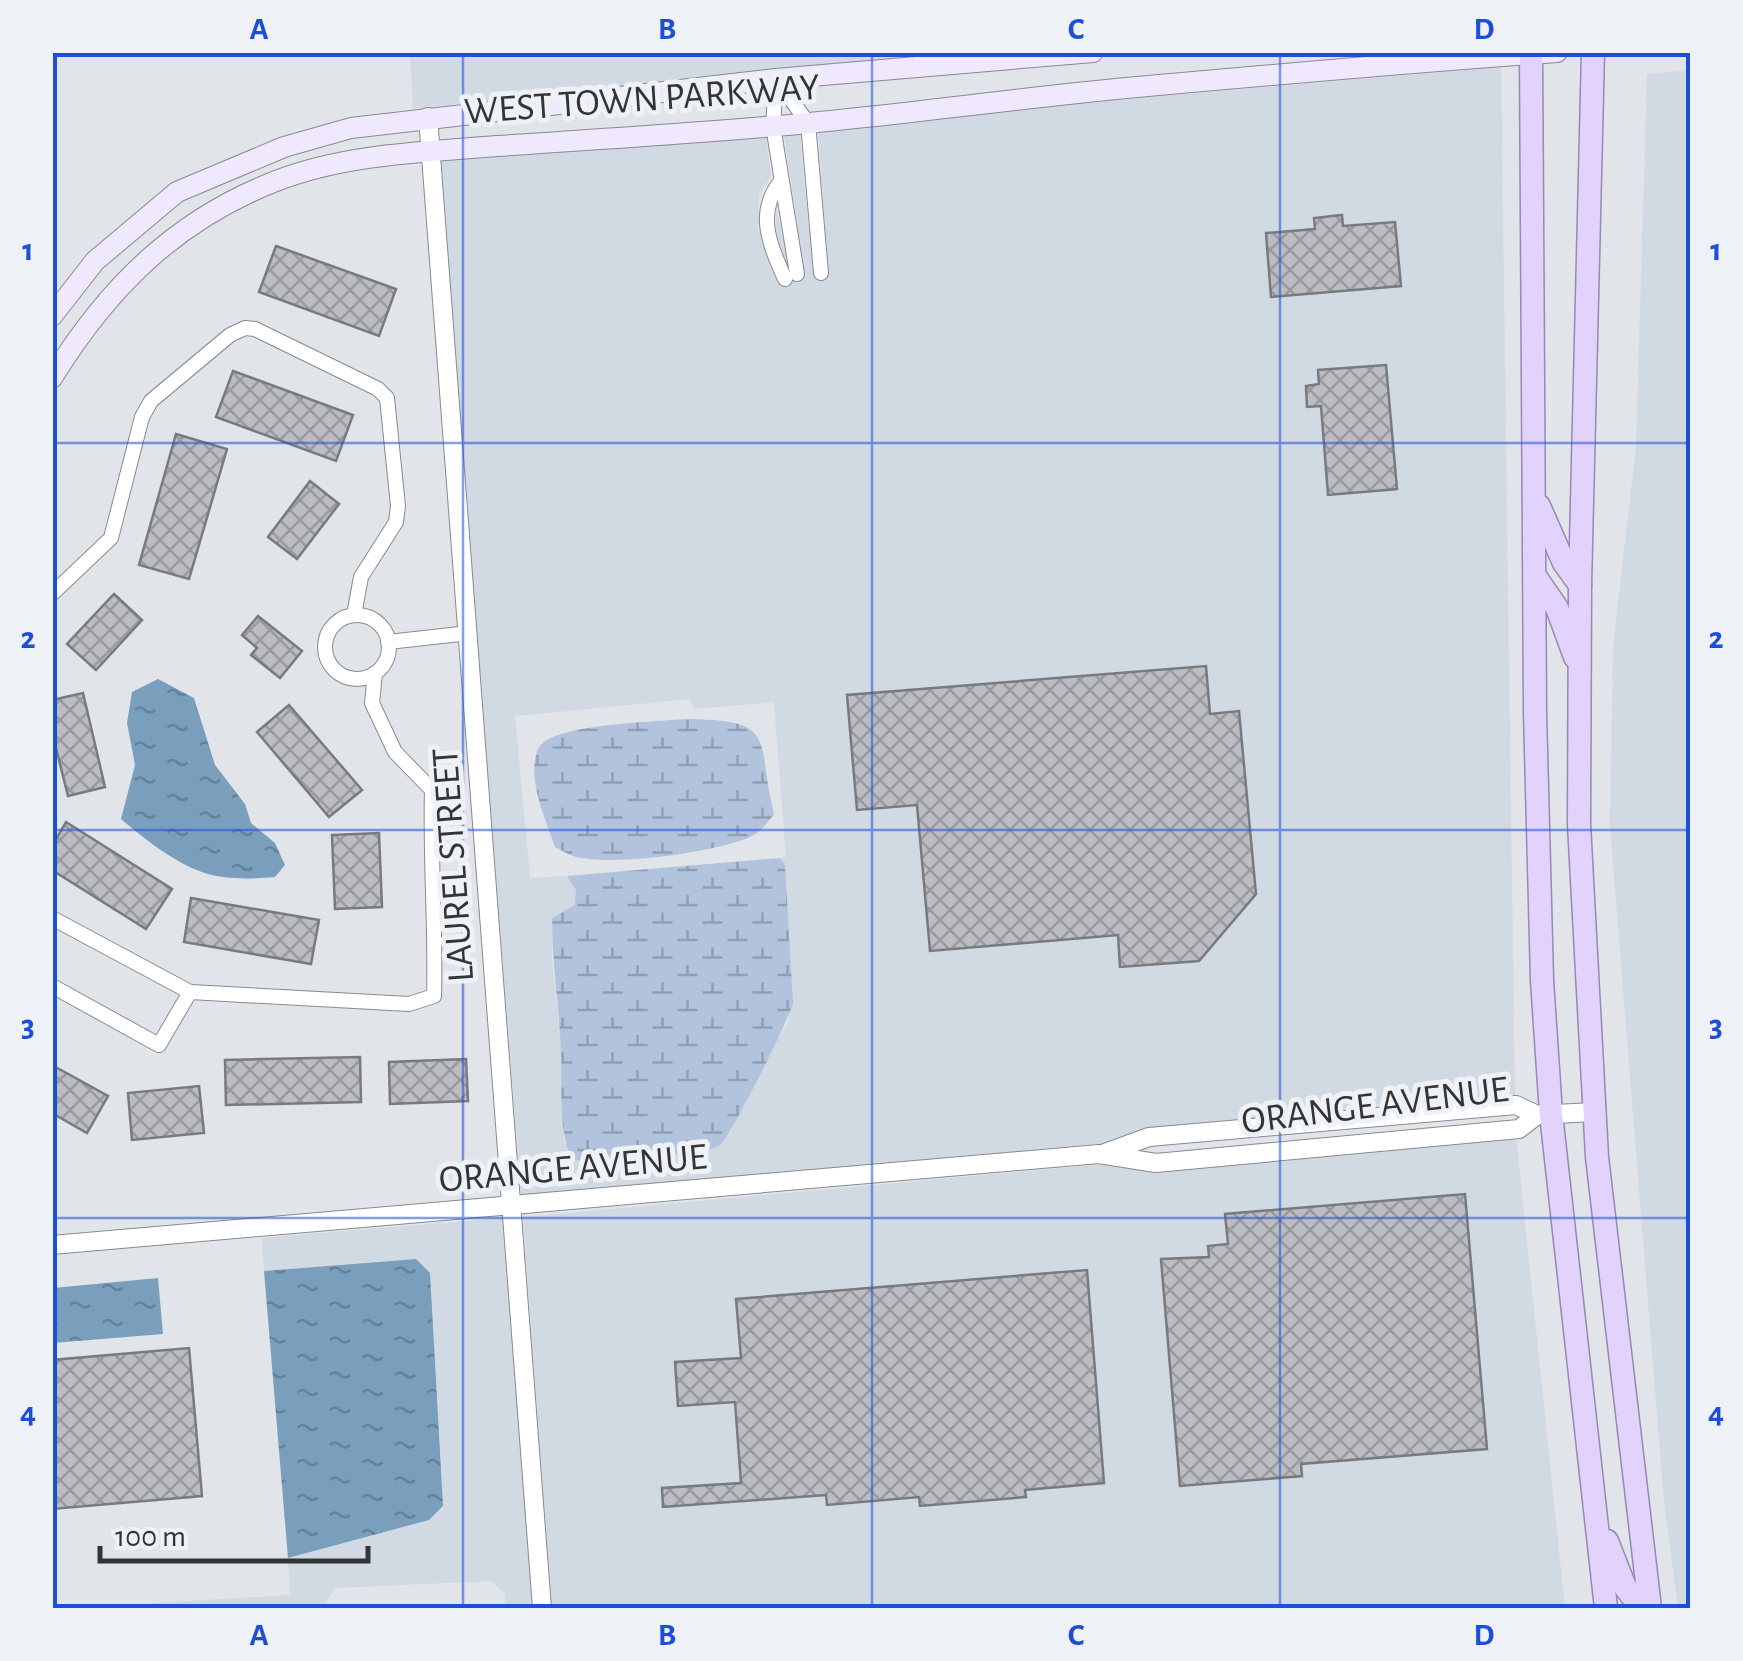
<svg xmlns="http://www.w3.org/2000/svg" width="1743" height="1661" font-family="'Alegreya Sans',sans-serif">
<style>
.built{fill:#d1d9e3;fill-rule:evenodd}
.wetland{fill:url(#wetland-marsh)}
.water{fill:url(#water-ripples)}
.building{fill:url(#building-cross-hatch);stroke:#787b7e;stroke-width:2.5}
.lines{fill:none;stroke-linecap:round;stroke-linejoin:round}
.minor-casing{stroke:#878a8e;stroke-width:16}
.tertiary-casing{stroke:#878a8e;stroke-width:20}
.secondary-casing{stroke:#878a8e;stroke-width:22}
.primary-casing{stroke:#9788b4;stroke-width:25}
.minor{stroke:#fff;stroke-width:14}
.tertiary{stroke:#fff;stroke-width:18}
.secondary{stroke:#f0e9fd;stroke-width:20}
.primary{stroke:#e1d3fb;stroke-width:22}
.grid{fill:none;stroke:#1d4ed8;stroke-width:2.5;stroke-opacity:0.55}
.labels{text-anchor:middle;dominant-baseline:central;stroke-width:10;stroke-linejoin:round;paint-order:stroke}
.street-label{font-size:38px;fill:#333436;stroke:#eef1f5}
.neatline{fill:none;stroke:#1d4ed8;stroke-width:4}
.grid-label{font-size:32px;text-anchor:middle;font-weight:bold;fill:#1d4ed8}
</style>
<defs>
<pattern id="wetland-marsh" width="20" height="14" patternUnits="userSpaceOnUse" patternTransform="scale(2.5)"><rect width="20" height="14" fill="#b1c3dd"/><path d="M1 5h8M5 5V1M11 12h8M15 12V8" fill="none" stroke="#919fb4"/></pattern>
<pattern id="water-ripples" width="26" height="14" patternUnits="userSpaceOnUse" patternTransform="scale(2.5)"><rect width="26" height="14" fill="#7a9fbd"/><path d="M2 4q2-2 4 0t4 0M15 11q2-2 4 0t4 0" fill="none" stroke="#65829a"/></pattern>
<pattern id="building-cross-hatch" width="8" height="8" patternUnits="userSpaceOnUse" patternTransform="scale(2.5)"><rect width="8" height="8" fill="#bbbdc2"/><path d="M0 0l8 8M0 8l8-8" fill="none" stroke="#999a9e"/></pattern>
</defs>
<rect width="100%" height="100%" fill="#e1e4e8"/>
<g class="built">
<path d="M410,53V52L967,53L775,69L413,109Z"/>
<path d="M1501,67L1515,1106L521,1196L440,161L766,137L771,177L759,194L758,231L776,229V208L781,230L798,226L784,136L800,134L808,226L825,225L818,132L1128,99ZM690,699L694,709L774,702L786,857L780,858L785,865L789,1021L766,1058L729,1134L719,1146L678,1154L593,1161L564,1141L562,1052L552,961V918L575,905L576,890L567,876L530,878L515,716Z"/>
<path d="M1690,70V1608H1678L1664,1502L1610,826L1613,647L1636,447L1647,74Z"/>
<path d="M1515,1127L1565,1608H551L523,1217Z"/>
<path d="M504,1218L533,1608H505V1594L491,1581L336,1588L321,1608H75L290,1595L288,1558L429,1520L443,1506L415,1259L264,1271L262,1238Z"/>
</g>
<g class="wetland">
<path d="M686,719C781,720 755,739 774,814C766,825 758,835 745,839C708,853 614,866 576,857C569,855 561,850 555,847C546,820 526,778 538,749C550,723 658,722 686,719Z"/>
<path d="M780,858L785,865L793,1003C790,1018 729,1140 719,1146C700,1157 598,1161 572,1160C557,1126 563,1088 561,1051C559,1006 552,963 552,918L575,905L576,890L567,876Z"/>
</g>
<g class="water">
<path d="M158,679L194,698L215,765L245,804L251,823L275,843L285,865L275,877C253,879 223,880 202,872C175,863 142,837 121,819L135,765L127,723L132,692Z"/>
<path d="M416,1259L430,1273L443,1506L429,1520L288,1558L264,1271Z"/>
<path d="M158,1278L163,1334L53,1343V1288Z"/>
</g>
<g class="building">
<path d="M1342,215L1343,226L1395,222L1401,286L1271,297L1266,233L1315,229L1314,218Z"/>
<path d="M276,246L396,289L379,336L259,292Z"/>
<path d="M1386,365L1397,489L1328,495L1321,406L1307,407L1306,386L1319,384L1318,370Z"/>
<path d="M233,371L353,415L336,461L216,417Z"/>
<path d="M176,434L227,449L189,579L139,565Z"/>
<path d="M310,481L339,504L297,559L268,537Z"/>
<path d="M114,594L142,620L96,670L67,644Z"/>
<path d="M258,616L302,651L280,678L251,655L257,648L242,635Z"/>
<path d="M1206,666L1210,714L1239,711L1256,894L1199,961L1120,967L1118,935L930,951L917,805L857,810L847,695Z"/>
<path d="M83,693L105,787L68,796L52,732V700Z"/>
<path d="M289,705L362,790L329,817L257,732Z"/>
<path d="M66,822L172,889L146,929L52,870V846Z"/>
<path d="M379,833L382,907L335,909L332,835Z"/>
<path d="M191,898L319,920L311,964L184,942Z"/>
<path d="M360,1057L361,1102L226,1105L225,1060Z"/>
<path d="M466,1059L468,1101L390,1104L389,1062Z"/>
<path d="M52,1065L108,1096L87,1133L52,1113Z"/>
<path d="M199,1086L204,1133L132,1140L128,1093Z"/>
<path d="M1465,1194L1487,1449L1301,1464L1302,1476L1180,1486L1161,1259L1209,1257L1208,1246L1228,1244L1225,1214Z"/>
<path d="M1087,1270L1104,1483L1025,1490L1026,1497L920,1506L919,1497L827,1505L826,1495L663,1507L662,1488L741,1483L735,1402L678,1406L675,1362L741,1358L736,1299Z"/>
<path d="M189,1348L202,1496L52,1509V1360Z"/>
</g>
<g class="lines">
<defs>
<g id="minor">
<path d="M781,181C755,213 770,245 785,279"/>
<path d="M797,274L773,126L776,79L808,123L821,273"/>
<path d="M52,594L111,538L142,417L151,401L230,335L245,328L255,329L378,389L387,398L398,506L396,522L361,577L354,615"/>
<circle cx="357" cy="647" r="32"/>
<path d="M388,642L469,633"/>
<path d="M52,918L190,992L409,1004L434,996C436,927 430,859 432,790L395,752L372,703L375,673"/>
<path d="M52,986L159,1045L190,992"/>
</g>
<g id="tertiary">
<path d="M428,117L542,1608"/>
<path d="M1105,1153L1149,1137L1516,1105L1537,1115L1593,1112"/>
<path d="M52,1245L1099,1154L1156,1163L1519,1129L1537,1115"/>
</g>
<g id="secondary">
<path d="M52,316L95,261L177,192L284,147L351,128L776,79L1093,52"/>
<path d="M52,378C108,287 176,220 276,181C345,154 424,152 497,146C590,140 683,134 776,126C893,116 1010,99 1126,88C1270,75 1414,62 1557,52"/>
</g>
<g id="primary">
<path d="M1531,52L1535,712L1542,980L1551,1114L1606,1608"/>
<path d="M1593,52L1580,585L1579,824L1597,1157L1650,1608"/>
<path d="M1539,506L1564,563L1580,585"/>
<path d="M1535,576L1557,608L1575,657"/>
<path d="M1607,1541L1625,1587L1641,1608"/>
</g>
</defs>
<use href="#minor" class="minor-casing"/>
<use href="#tertiary" class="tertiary-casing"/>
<use href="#secondary" class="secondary-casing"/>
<use href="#primary" class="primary-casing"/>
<use href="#minor" class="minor"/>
<use href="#tertiary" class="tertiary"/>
<use href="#secondary" class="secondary"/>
<use href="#primary" class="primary"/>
</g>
<path class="grid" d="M463,52V1608M872,52V1608M1280,52V1608M52,443H1690M52,830H1690M52,1218H1690"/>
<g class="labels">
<g class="street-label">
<text transform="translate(642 100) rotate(-4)">WEST TOWN PARKWAY</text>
<text transform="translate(454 865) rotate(-94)">LAUREL STREET</text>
<text transform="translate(1375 1106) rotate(-7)">ORANGE AVENUE</text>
<text transform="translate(573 1169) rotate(-5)">ORANGE AVENUE</text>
</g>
</g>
<rect width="1743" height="1661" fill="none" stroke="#eef1f5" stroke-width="110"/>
<path d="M100 1546v15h268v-15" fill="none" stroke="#333436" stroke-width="5"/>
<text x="115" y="1546" font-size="30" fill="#333436" stroke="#eef1f5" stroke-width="8" paint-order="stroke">100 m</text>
<rect x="55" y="55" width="1633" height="1551" class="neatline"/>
<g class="grid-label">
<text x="259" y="39">A</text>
<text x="667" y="39">B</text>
<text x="1076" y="39">C</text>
<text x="1484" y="39">D</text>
<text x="28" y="260">1</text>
<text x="1716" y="260">1</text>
<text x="28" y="648">2</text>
<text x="1716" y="648">2</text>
<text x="28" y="1036">3</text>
<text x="1716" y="1036">3</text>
<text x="28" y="1423">4</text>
<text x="1716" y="1423">4</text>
<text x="259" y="1645">A</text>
<text x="667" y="1645">B</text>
<text x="1076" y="1645">C</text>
<text x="1484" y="1645">D</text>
</g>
</svg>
